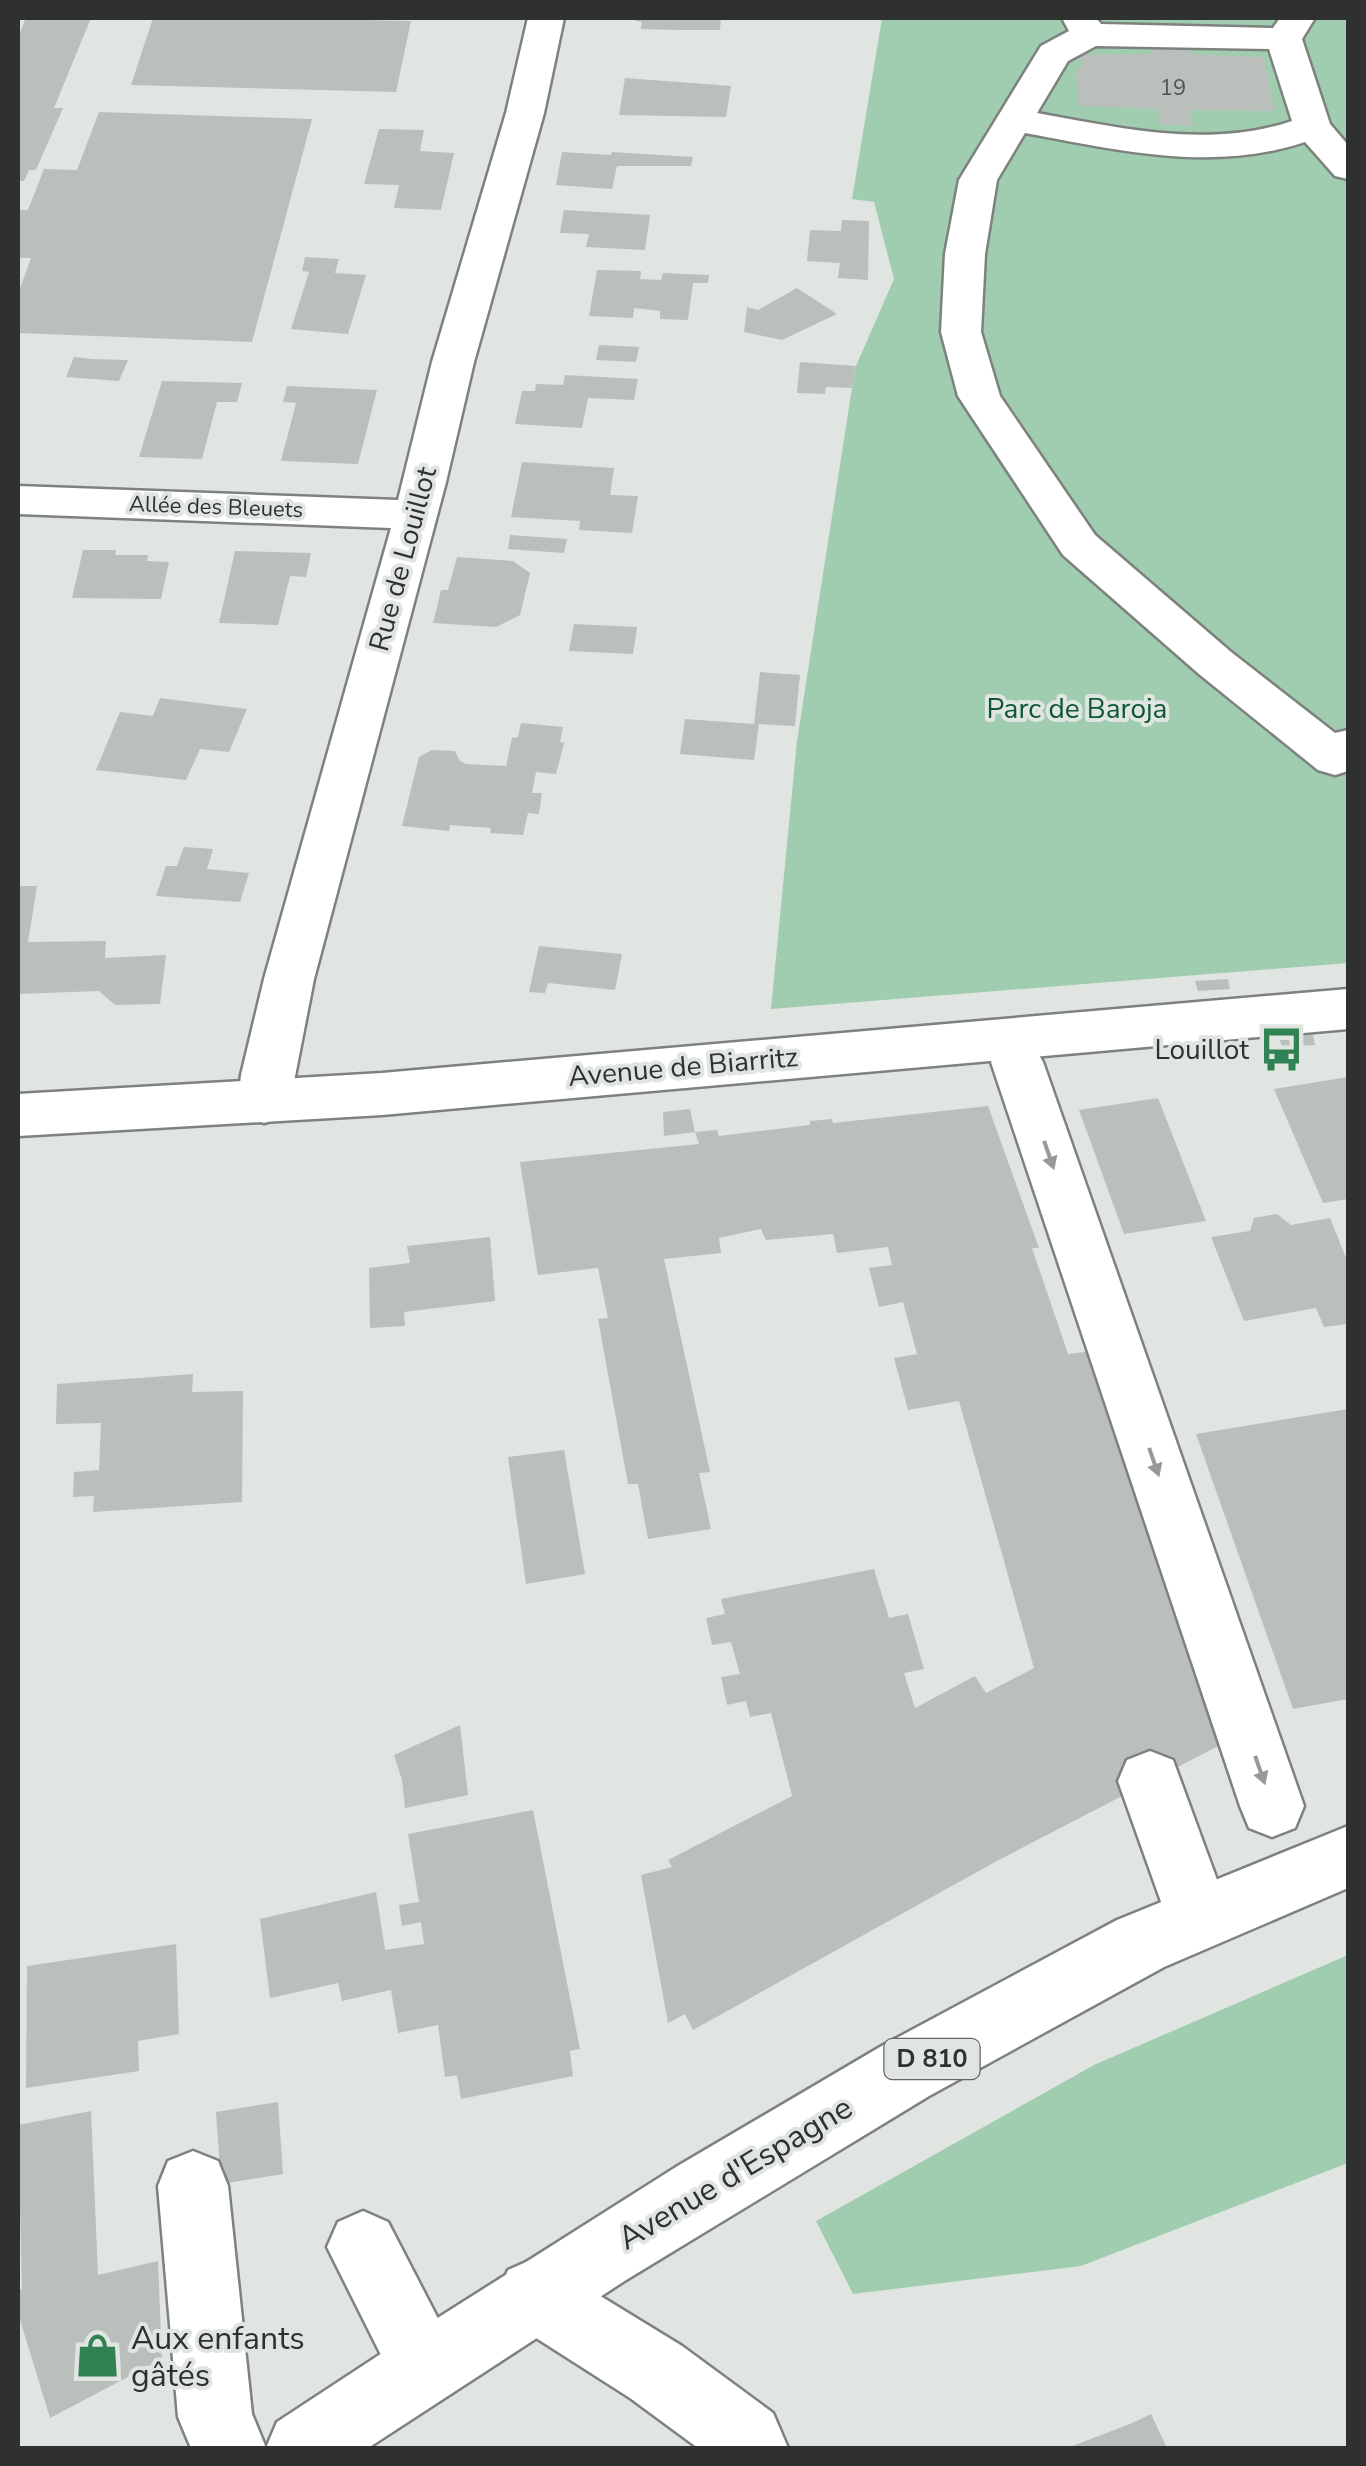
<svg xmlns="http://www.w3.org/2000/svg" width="1366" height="2466" font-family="'Nunito Sans',sans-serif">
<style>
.green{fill:#a0cdaf}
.building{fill:#babfbc}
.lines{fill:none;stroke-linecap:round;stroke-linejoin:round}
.minor-casing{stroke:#7d827e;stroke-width:5}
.major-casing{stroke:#7d827e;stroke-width:5}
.minor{fill:#fff;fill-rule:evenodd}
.major{fill:#fff;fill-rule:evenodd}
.oneway{fill:#979898}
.labels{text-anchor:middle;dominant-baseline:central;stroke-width:8;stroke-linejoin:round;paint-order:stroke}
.number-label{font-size:22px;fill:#525453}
.far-street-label{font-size:22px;fill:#2f3130;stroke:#e0e5e2}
.shield{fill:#e0e5e2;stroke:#646765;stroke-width:2.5}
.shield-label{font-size:25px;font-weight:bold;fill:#2f3130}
.street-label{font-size:28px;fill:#2f3130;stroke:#e0e5e2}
.park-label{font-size:28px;fill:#0d5932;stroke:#e0e5e2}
.poi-label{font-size:28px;fill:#2f3130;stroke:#e0e5e2;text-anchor:end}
.near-street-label{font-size:32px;fill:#2f3130;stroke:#e0e5e2}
.near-poi-label{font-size:32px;fill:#2f3130;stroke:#e0e5e2;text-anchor:start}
</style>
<rect width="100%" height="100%" fill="#e0e5e2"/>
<g class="green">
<path d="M882,18H1348V963L771,1009L797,741L852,388L856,366L894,279L874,202L852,199Z"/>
<path d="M1348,1955V2163L1081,2266L853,2294L816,2221L1094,2065Z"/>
</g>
<g class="building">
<path d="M26,18H91L54,108H63L36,170H29L24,181H18V37Z"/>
<path d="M153,18H269L411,21L396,92L131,85Z"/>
<path d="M637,18H721L720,30H677L641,29L642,22L636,21Z"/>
<path d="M1151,47L1189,49V54L1264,57L1274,111L1190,110L1192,126L1160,124L1158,109L1079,106L1075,69H1082L1081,55L1152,54Z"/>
<path d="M625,78L731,86L726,117L619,115Z"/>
<path d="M99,112L312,119L252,342L18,333V294L31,258H18V210H28L44,169L77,170Z"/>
<path d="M379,129L424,130L420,151L454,153L441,210L394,208L399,185L364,184Z"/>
<path d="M562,152L611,155L612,152L693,157L691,166H617L612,189L556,185Z"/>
<path d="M564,210L650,215L645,250L586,247L589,234L560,233Z"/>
<path d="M842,220L869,221L868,280L838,278L840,263L807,261L810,230L841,231Z"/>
<path d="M305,257L339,259L335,273L366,275L348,334L291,329L309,272L302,271Z"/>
<path d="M597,270L641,271L640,279L661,280L663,273L709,275L708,283H693L688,320L660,319V311L634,308L633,318L589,316Z"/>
<path d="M797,288L837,314L782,340L744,332L747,307L758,310Z"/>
<path d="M599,345L639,347L636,362L596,360Z"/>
<path d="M74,357L92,359L128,360L119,381L66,377Z"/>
<path d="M800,362L856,366L852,388L826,387L825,394L797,393Z"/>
<path d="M565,375L638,379L634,400L588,398L582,428L515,424L522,391H535L536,384L563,385Z"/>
<path d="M162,381L242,383L237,402H217L202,459L139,457Z"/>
<path d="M287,386L377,390L358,464L281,461L296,403L283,402Z"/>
<path d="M522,462L614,468L610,495L638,496L632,533L579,530L580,521L511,517Z"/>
<path d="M510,535L567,539L564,553L508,549Z"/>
<path d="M83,550H116L115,555H148L147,561L169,562L161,599L72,598Z"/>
<path d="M235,551L311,553L306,577L290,576L278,625L219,623Z"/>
<path d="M457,557L513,561L530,573L520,615L496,627L433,623L441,590H448Z"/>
<path d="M574,624L637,627L633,654L569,651Z"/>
<path d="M760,672L800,675L795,726L759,724L754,760L680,754L685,719L754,724Z"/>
<path d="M160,698L247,709L229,752L200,749L186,780L96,770L120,712L153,716Z"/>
<path d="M521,723L563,727L560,742L564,743L556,774L536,772L532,793H542L539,814L528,813L523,835L490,833L491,828L450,825L449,831L402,826L419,757L432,750L455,751L460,761L466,764L506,766L512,738L518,737Z"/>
<path d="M184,847L213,849L207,869L249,873L240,902L156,896L166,866H177Z"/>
<path d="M18,886H37L28,942L106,941L105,958L166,955L160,1004L115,1005L99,991L18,994Z"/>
<path d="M539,946L622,954L615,990L548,983L545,993L529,992Z"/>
<path d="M1228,979L1230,989L1198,991L1195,981Z"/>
<path d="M1313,1035L1315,1045L1282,1047L1279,1037Z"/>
<path d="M1348,1077V1199L1323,1203L1274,1089Z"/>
<path d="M1158,1098L1206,1221L1124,1234L1079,1110Z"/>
<path d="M988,1106L1039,1248H1032L1068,1354L1094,1351L1224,1743L995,1862L693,2030L685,2014L668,2023L641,1875L672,1867L668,1860L792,1796L771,1713L750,1717L746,1701L727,1705L721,1677L740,1674L731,1642L712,1645L706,1618L725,1614L721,1599L874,1569L889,1618L908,1614L924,1669L904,1673L915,1708L975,1676L986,1693L1034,1668L959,1401L908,1410L894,1358L917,1354L903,1302L879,1307L869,1268L892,1265L888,1247L837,1253L833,1234L766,1240L761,1229L719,1238L721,1253L664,1259L710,1472L699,1473L711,1529L648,1539L638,1484H628L598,1319L608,1318L598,1268L538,1275L520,1162L699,1144L695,1132L664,1136L663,1112L690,1109L695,1132L717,1130L719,1136L810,1125V1121L832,1119L833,1123Z"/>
<path d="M1277,1214L1291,1225L1330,1218L1348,1263V1324L1324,1327L1316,1308L1244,1321L1211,1237L1250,1231L1254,1218Z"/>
<path d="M490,1237L495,1301L404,1312L405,1326L370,1328L369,1268L410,1263L407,1246Z"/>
<path d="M193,1374L192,1392L243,1391L242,1502L93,1512L94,1496L73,1497L74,1472L99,1470L101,1423L56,1424L57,1384Z"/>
<path d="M1348,1409V1699L1293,1709L1196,1434Z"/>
<path d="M564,1450L585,1574L526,1584L508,1457Z"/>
<path d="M460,1725L468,1795L405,1808L402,1780L394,1755Z"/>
<path d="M533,1810L580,2049L570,2051L573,2076L461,2099L457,2075L445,2077L438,2025L398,2033L391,1990L342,2001L338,1983L270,1998L260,1919L376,1892L385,1950L424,1944L421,1922L402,1926L399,1905L419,1902L408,1834Z"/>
<path d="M176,1944L179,2034L138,2041L139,2071L26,2088L27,1966Z"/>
<path d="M278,2102L283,2174L221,2184L216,2112Z"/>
<path d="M91,2111L98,2275L158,2261L162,2359L50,2418L18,2313V2290L22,2289L18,2125Z"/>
<path d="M1151,2414L1167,2448H1067L1130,2424Z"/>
</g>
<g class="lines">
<defs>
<g id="minor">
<path d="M528,18H564L544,113L474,362L446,482L314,979L290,1102L283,1117L264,1123L245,1117L238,1102L241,1075L264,979L391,528L18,514V486L398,500L432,362L506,113Z"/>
<path d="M1062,18H1096L1101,24L1273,28L1280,18H1315L1302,39L1330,124L1348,145V179L1335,176L1305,142C1212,173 1118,150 1025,133L997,180L985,254L981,332L1000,396L1095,535L1231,652L1335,733L1348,730V771L1335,775L1318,770L1199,674L1063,555L958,396L941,332L945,254L959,180L1041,46L1069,31ZM1096,46L1269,49L1292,121C1208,149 1121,128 1037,113L1068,61Z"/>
<path d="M1017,1042L1035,1048L1043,1062L1304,1806L1295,1828L1272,1837L1249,1828L1240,1806L991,1062L999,1048Z"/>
<path d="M1150,1751L1173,1760L1231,1918L1221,1941L1198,1950L1175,1941L1118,1781L1127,1760Z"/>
<path d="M193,2151L218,2161L228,2186L252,2414L266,2448H191L178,2417L158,2186L168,2161Z"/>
<path d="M363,2211L388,2222L463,2367L452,2393L426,2404L400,2393L327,2247L338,2222Z"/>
<path d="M533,2259L558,2270L682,2346L773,2413L788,2448H698L630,2398L508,2320L497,2295L508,2270Z"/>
</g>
<g id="major">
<path d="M1348,989V1029L382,1115L18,1136V1094L382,1073Z"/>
<path d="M1348,1826V1888L1164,1967L929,2096L626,2280L368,2448H266L277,2422L376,2357L676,2167L880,2047L1117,1920Z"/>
</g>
</defs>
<use href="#minor" class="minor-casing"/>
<use href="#major" class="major-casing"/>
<use href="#minor" class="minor"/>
<use href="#major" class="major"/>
</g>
<defs><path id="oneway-solid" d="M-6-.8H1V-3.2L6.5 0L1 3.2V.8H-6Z" transform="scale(2.5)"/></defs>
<g class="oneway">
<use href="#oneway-solid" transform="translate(1049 1155) rotate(71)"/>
<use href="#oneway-solid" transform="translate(1154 1462) rotate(71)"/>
<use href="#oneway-solid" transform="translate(1260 1770) rotate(71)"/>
</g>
<defs>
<symbol id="bus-bare" viewBox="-9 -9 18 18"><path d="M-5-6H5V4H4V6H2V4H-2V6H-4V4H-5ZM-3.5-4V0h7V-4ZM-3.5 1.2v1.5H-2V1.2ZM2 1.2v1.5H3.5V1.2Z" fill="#308253" stroke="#e0e5e2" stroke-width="2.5" paint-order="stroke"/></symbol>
<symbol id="shop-bare" viewBox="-9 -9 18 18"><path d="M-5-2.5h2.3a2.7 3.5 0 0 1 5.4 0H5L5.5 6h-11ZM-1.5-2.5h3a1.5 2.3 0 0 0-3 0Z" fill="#308253" stroke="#e0e5e2" stroke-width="2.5" paint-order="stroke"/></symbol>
</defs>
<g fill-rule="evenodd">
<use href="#bus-bare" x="1250" y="1018" width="63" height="63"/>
<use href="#shop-bare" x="66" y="2324" width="63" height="63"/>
</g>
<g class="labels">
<g class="number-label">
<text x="1173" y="88">19</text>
</g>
<g class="far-street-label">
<text transform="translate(216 507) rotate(2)">Allée des Bleuets</text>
</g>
<rect class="shield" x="884.5" y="2039" width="95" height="40" rx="8"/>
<g class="shield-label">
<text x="932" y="2059">D 810</text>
</g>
<g class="street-label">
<text transform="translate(403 559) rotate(-75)">Rue de Louillot</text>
<text transform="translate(683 1067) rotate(-5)">Avenue de Biarritz</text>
</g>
<g class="park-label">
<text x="1077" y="709">Parc de Baroja</text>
</g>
<g class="poi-label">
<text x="1249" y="1050">Louillot</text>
</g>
<g class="near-street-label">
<text transform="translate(735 2173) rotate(-31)">Avenue d'Espagne</text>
</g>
<g class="near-poi-label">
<text x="131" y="2338">Aux enfants<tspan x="131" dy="37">gâtés</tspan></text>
</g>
</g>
<rect width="1366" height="2466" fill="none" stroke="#2f3130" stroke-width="40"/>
</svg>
